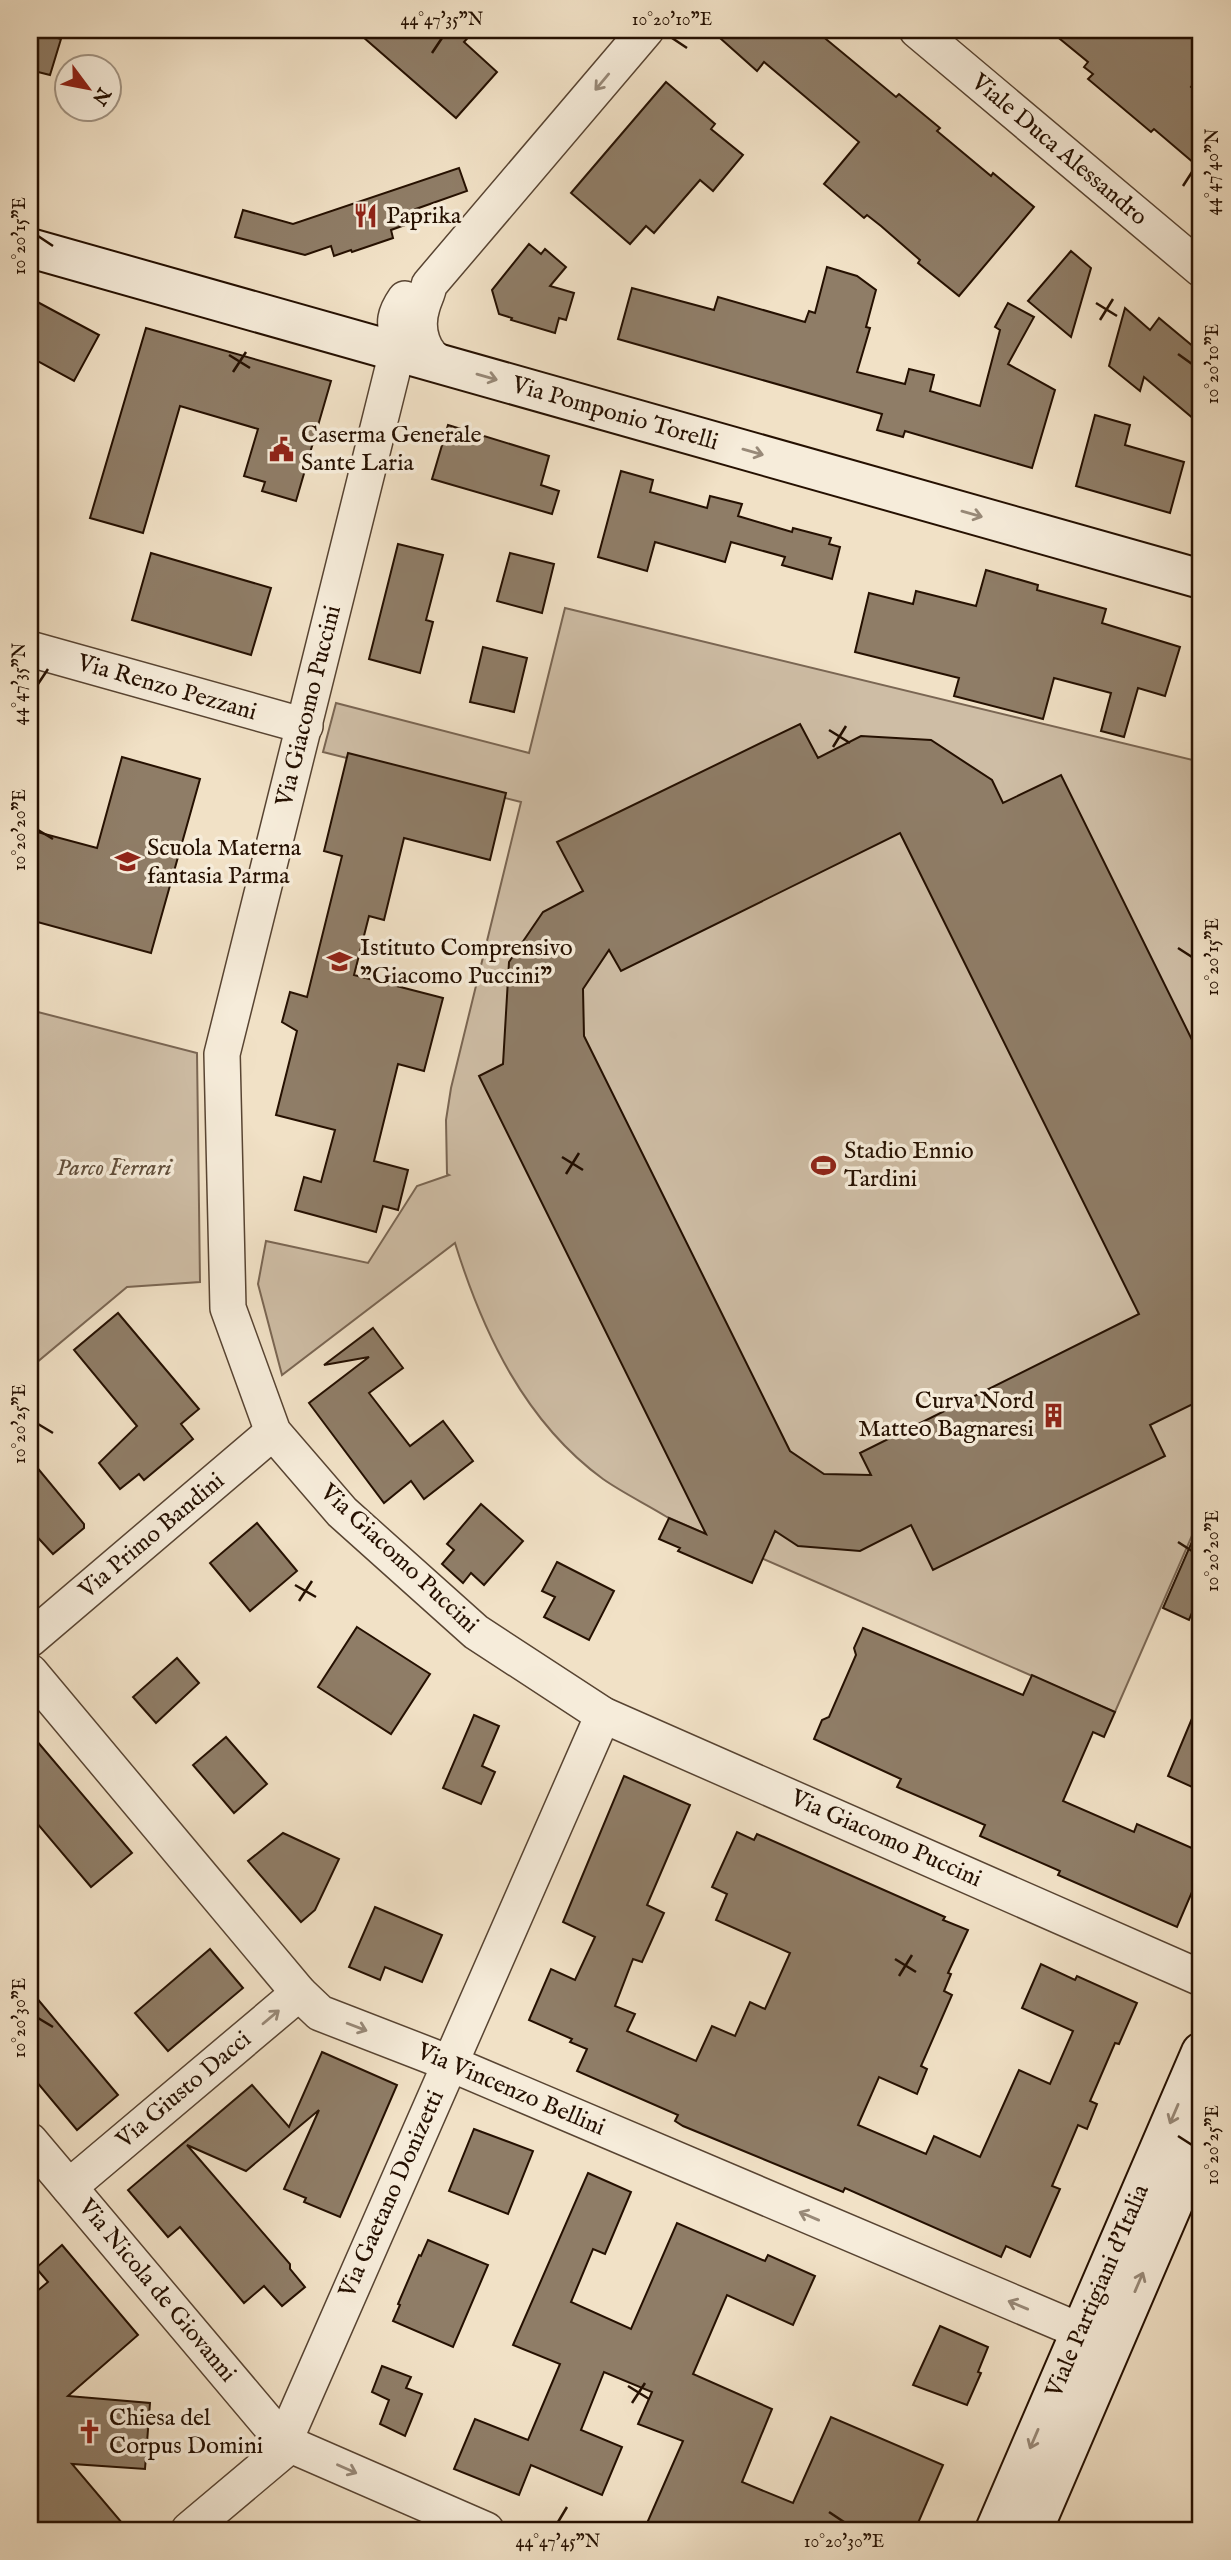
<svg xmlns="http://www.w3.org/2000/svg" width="1231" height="2560" font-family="'IM FELL English',serif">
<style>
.green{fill:#cebda5;stroke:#7a6653;stroke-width:2}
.building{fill:#8f7d67;stroke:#251001;stroke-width:2;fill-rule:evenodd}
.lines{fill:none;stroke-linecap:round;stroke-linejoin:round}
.street-casing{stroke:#584432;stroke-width:38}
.secondary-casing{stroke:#251001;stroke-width:42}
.street{stroke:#f6ecda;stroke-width:35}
.secondary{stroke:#f6ecda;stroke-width:38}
.oneway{stroke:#988978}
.ticks{fill:none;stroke:#251001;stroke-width:2.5}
.labels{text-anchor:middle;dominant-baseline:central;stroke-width:7;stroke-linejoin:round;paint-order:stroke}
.street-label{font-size:24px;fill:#251001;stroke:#f6ecda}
.poi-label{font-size:24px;fill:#251001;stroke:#f6ecda;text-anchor:start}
.park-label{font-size:24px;font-style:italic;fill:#604d3a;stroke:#f6ecda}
.neatline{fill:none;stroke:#251001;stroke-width:2.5}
.ticks-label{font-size:18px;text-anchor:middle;fill:#251001}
</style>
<rect width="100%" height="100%" fill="#f1e1c6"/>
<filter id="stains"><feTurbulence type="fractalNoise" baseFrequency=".00286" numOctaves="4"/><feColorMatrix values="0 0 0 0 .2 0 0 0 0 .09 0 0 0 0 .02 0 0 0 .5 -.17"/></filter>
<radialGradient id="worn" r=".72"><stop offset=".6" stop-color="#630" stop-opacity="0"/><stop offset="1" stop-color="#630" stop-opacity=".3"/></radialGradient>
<g class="green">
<path d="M565,608L1201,762V1515L1115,1712L667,1517C646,1504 623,1493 603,1479C525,1422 483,1333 455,1243L282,1375L258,1284L266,1241L368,1263L417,1186L449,1175L447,1174L446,1120L451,1088L521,802L323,752L336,703L529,753Z"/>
<path d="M30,1010L197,1053L200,1282L127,1287L30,1368Z"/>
</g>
<g class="building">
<path d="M30,30L61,39L50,75L30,70Z"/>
<path d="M355,30H475L464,42L497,72L456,118Z"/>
<path d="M711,30H815L896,97L899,94L940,128L937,131L991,176L993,173L1034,207L959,296L918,263L920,260L881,226L867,215L864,218L824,184L859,142L764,62L757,71Z"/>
<path d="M1049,30H1201V75L1191,87L1201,96V169L1154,129L1151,132L1088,79L1093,74L1084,67L1088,62Z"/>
<path d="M666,82L715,124L711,129L743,155L713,191L700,180L654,233L646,226L630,244L571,193Z"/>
<path d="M459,168L467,191L413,210L416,221L391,230L393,238L352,252L351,250L334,256L331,246L305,255L235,237L243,210L293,224Z"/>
<path d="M529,244L541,254L545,249L566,267L550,286L574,293L566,320L559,318L555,333L511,320L512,318L499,314L492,290Z"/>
<path d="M1071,251L1091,268L1071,337L1028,301Z"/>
<path d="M827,267L857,276L876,290L866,327L870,328L857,372L905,384L909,369L934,375L930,391L980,406L1000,330L995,327L1008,303L1034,317L1008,364L1055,390L1032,468L905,431L903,437L877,430L882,414L618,339L632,288L714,310L718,297L805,322L809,311L815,313Z"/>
<path d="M30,298L99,335L74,381L30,357Z"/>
<path d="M1125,308L1150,330L1159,318L1201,353V425L1144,377L1140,391L1109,366Z"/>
<path d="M146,328L331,381L296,501L262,491L265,482L244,476L258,429L180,406L143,533L90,518Z"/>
<path d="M1095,415L1130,425L1125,445L1184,462L1170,513L1076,486Z"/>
<path d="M448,425L549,456L541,485L559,491L552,514L432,479Z"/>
<path d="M621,471L653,480L650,492L707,508L710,496L742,504L738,516L792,532L793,528L831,538L829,544L840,547L832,579L782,565L785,557L731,542L725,562L655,542L647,571L598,557Z"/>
<path d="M398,544L443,555L426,620L433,622L420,673L369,659Z"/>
<path d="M151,553L271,588L251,655L132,620Z"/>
<path d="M510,553L554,564L542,613L497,601Z"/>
<path d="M986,570L1038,585L1037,590L1106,609L1102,623L1180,647L1165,696L1138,688L1124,737L1101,731L1111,693L1054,678L1043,719L954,696L959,678L855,652L869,593L913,604L916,591L976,606Z"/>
<path d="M483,647L527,658L514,712L470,702Z"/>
<path d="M800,724L818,758L861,736L931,740L992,780L1003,803L1061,775L1201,1058V1391L1193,1404L1150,1425L1165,1456L933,1570L911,1525L860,1551L798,1546L775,1531L752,1583L678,1551L680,1548L659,1539L669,1518L706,1534L479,1076L503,1064L509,962L543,912L583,891L557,842ZM900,833L1139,1314L860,1453L871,1475L824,1474L790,1451L584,1036L583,989L609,950L621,971Z"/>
<path d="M348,753L506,793L490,860L404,838L384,920L369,916L354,975L443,998L424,1071L398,1064L374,1161L408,1170L398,1210L383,1206L376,1232L295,1210L304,1177L321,1182L335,1130L276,1115L297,1031L282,1022L290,992L307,997L342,856L324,851Z"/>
<path d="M122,757L200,779L151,953L30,920V830L97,848Z"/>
<path d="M118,1313L199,1409L181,1424L193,1439L144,1480L139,1474L120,1489L99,1463L137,1426L74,1350Z"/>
<path d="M373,1328L403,1368L369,1393L410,1446L443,1421L473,1461L424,1499L411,1481L384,1503L309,1403L369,1357L324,1365Z"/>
<path d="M30,1459L84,1524V1528L53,1554L30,1529Z"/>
<path d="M481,1504L523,1541L484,1585L471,1573L463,1583L442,1564L454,1550L447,1544Z"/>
<path d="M1201,1521V1591L1189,1620L1163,1608Z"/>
<path d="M257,1523L297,1571L250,1611L210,1563Z"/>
<path d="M557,1562L614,1591L589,1640L544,1617L555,1597L542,1591Z"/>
<path d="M357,1627L430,1674L391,1734L318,1687Z"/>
<path d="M863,1628L1023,1695L1032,1675L1115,1712L1104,1737L1093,1732L1063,1801L1134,1832L1137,1824L1201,1852V1871L1177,1927L1058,1875L1060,1871L980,1836L985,1825L897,1787L901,1779L814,1739L822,1720L829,1717L856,1655L854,1648Z"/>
<path d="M177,1658L199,1683L156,1723L133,1697Z"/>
<path d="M1201,1697V1791L1168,1776Z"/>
<path d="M474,1715L499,1726L482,1766L495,1772L481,1804L443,1788Z"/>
<path d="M30,1733L132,1853L91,1887L30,1815Z"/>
<path d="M226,1737L267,1784L234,1813L193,1765Z"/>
<path d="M624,1776L690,1805L647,1905L664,1913L642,1962L633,1959L615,2006L635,2014L627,2031L696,2061L712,2026L735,2036L750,2002L765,2009L790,1953L716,1920L727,1894L712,1887L737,1832L754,1840L757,1834L945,1917L943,1920L968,1930L948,1973L951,1974L944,1991L952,1995L921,2066L927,2069L917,2094L879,2077L858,2125L926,2154L934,2136L980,2157L1019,2070L1050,2084L1073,2031L1022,2008L1041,1964L1075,1980L1077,1976L1137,2003L1119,2044L1115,2043L1090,2101L1097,2104L1087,2129L1078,2125L1052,2186L1060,2189L1030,2257L1006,2246L1001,2257L845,2188L843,2192L683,2126L675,2121L678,2115L577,2071L587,2049L570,2042L572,2039L529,2020L551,1969L575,1980L595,1937L563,1922Z"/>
<path d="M283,1833L339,1859L315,1910L301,1922L248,1861Z"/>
<path d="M375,1907L442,1935L422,1982L385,1967L380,1980L349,1967Z"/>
<path d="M210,1949L243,1988L168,2051L135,2013Z"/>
<path d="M30,1990L118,2095L77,2130L30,2074Z"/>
<path d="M322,2052L397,2085L340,2217L304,2202L306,2198L284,2189L319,2110L246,2171L187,2145L290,2264V2269L305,2287L282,2306L264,2286L244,2303L180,2227L168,2237L128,2190L252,2085L289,2127Z"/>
<path d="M474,2129L533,2151L508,2214L449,2191Z"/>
<path d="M588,2173L631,2192L605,2254L593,2249L571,2302L631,2329L677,2223L765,2261L768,2255L815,2276L793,2325L727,2295L693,2374L772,2409L742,2482L793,2503L831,2417L943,2465L915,2530H644L683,2441L638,2424L652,2392L604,2372L581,2430L622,2447L602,2495L531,2465L519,2495L454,2469L475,2419L528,2440L560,2364L513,2345Z"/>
<path d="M428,2240L488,2265L453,2347L393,2321L400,2305L398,2304L419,2255L421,2256Z"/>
<path d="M62,2245L138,2335L68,2396L150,2403L145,2469L72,2464L128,2530H30V2297L48,2282L36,2268Z"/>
<path d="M940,2326L988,2347L978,2372L981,2373L967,2405L913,2385Z"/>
<path d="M382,2366L411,2377L406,2388L422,2394L405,2436L380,2424L389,2400L372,2392Z"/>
</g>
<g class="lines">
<defs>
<g id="street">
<path d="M917,30L1201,269"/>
<path d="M405,299C387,325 401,329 397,352L222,1054L228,1308L273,1432L342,1512L476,1632L603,1715L1201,1978"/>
<path d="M444,365C422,356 415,329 422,307C424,299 428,293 429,285L646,30"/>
<path d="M30,649L305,726"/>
<path d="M30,1639L273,1432"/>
<path d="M30,1672L299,1993L320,2013L449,2063L1106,2342"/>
<path d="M30,2141L284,2442L486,2530"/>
<path d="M69,2187L299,1993"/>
<path d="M189,2530L284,2450V2442L603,1715"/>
</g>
<g id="secondary">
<path d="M30,248L1201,579"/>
<path d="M995,2530L1201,2052"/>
<path d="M1033,2530L1201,2139"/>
</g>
</defs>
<use href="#street" class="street-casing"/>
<use href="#secondary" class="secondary-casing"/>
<use href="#street" class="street"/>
<use href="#secondary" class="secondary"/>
</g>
<defs><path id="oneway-shaft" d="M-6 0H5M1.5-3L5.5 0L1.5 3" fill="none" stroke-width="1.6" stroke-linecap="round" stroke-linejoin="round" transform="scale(1.75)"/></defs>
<g class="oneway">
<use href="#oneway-shaft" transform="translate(602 82) rotate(130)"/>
<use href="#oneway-shaft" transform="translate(487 377) rotate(16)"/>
<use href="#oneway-shaft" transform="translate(753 452) rotate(16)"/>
<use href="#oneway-shaft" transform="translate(972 514) rotate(16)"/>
<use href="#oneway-shaft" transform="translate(271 2017) rotate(-40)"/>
<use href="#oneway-shaft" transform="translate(357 2027) rotate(21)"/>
<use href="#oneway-shaft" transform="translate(1174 2114) rotate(113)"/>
<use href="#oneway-shaft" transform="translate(809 2216) rotate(-157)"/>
<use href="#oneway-shaft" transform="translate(1139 2282) rotate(-67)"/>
<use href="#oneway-shaft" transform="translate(1018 2305) rotate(-157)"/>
<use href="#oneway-shaft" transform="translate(1034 2439) rotate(113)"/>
<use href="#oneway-shaft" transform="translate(347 2469) rotate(24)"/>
</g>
<path class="ticks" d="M672,38L687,48M432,53L442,38M1183,186L1192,172M38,236L53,246M1096,303L1117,316M1100,320L1113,299M1178,354L1192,364M229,355L250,368M233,372L246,352M38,684L48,669M829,730L850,743M833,747L846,726M38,830L53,839M1178,948L1192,957M562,1157L583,1170M566,1174L579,1153M38,1424L53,1433M1178,1542L1192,1551M295,1585L316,1597M299,1601L312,1581M895,1959L916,1972M899,1976L912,1955M38,2018L53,2027M1178,2136L1192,2145M628,2386L649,2399M632,2403L645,2383M829,2512L844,2522M558,2522L567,2507"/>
<defs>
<symbol id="restaurant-bare" viewBox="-9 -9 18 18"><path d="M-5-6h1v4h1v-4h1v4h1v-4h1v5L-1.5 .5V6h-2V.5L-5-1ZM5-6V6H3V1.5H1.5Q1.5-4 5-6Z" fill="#8f2418" stroke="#f6ecda" stroke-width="2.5" paint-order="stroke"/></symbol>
<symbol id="civic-bare" viewBox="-9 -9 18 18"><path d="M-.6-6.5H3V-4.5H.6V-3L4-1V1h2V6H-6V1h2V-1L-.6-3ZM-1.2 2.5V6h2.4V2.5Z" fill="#8f2418" stroke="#f6ecda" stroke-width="2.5" paint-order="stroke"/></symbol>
<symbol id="school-bare" viewBox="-9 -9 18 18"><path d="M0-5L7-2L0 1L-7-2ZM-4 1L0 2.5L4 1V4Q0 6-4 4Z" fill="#8f2418" stroke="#f6ecda" stroke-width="2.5" paint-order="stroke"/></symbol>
<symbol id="stadium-bare" viewBox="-9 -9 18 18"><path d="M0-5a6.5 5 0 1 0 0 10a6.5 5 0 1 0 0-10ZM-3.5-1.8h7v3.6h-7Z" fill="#8f2418" stroke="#f6ecda" stroke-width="2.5" paint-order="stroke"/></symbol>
<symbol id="building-bare" viewBox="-9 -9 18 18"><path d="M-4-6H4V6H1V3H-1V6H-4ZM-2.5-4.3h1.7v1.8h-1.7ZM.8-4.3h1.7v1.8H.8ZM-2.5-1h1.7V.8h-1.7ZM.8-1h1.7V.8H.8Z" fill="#8f2418" stroke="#f6ecda" stroke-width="2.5" paint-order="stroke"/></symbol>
<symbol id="church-bare" viewBox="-9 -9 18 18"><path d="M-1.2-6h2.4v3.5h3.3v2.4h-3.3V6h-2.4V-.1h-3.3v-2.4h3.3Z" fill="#8f2418" stroke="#f6ecda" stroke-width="2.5" paint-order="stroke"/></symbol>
</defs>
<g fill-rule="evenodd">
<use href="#restaurant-bare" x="348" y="198" width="35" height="35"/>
<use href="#civic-bare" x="264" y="432" width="35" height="35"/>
<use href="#school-bare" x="110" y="844" width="35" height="35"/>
<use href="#school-bare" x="322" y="944" width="35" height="35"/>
<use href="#stadium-bare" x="806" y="1148" width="35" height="35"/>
<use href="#building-bare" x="1036" y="1398" width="35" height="35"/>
<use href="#church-bare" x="72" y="2414" width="35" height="35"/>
</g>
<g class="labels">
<g class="street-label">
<text transform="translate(1059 150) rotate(40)">Viale Duca Alessandro</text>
<text transform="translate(615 414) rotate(16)">Via Pomponio Torelli</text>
<text transform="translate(167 688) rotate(16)">Via Renzo Pezzani</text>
<text transform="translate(309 706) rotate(-76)">Via Giacomo Puccini</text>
<text transform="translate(152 1536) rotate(-40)">Via Primo Bandini</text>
<text transform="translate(399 1559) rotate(43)">Via Giacomo Puccini</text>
<text transform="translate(886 1839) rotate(24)">Via Giacomo Puccini</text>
<text transform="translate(184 2090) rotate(-40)">Via Giusto Dacci</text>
<text transform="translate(511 2090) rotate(23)">Via Vincenzo Bellini</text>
<text transform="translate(392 2194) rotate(-66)">Via Gaetano Donizetti</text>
<text transform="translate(157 2291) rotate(50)">Via Nicola de Giovanni</text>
<text transform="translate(1098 2291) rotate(-67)">Viale Partigiani d'Italia</text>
</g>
<g class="poi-label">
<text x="386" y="216">Paprika</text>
<text x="301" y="435">Caserma Generale<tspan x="301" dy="28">Sante Laria</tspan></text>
<text x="147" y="848">Scuola Materna<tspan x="147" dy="28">fantasia Parma</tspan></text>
<text x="360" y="948">Istituto Comprensivo<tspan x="360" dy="28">"Giacomo Puccini"</tspan></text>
<text x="844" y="1151">Stadio Ennio<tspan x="844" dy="28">Tardini</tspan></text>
<text x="1034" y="1401" text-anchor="end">Curva Nord<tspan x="1034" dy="28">Matteo Bagnaresi</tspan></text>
<text x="109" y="2418">Chiesa del<tspan x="109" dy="28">Corpus Domini</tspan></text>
</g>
<g class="park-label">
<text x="114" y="1168">Parco Ferrari</text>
</g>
</g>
<rect width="1231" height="2560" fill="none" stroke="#f1e1c6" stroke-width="77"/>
<g transform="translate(88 88) rotate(122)"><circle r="33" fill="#f6ecda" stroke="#a29483" stroke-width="2"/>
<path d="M0-5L12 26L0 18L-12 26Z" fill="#8f2418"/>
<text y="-10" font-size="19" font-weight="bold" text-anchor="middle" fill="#251001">N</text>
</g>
<rect x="38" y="38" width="1154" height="2484" class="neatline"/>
<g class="ticks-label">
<text x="442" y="25">44°47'35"N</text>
<text x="672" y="25">10°20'10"E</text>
<text transform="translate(1212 172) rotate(-90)" y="6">44°47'40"N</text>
<text transform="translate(19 236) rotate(-90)" y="6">10°20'15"E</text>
<text transform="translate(1212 364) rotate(-90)" y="6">10°20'10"E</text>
<text transform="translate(19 684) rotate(-90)" y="6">44°47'35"N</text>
<text transform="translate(19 830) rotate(-90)" y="6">10°20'20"E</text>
<text transform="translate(1212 957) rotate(-90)" y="6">10°20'15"E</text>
<text transform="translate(19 1424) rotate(-90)" y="6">10°20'25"E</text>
<text transform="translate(1212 1551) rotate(-90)" y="6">10°20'20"E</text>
<text transform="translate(19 2018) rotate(-90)" y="6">10°20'30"E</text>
<text transform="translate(1212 2145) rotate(-90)" y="6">10°20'25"E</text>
<text x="558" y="2547">44°47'45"N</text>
<text x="844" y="2547">10°20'30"E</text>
</g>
<rect width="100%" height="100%" filter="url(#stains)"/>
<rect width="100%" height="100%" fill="url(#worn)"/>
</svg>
